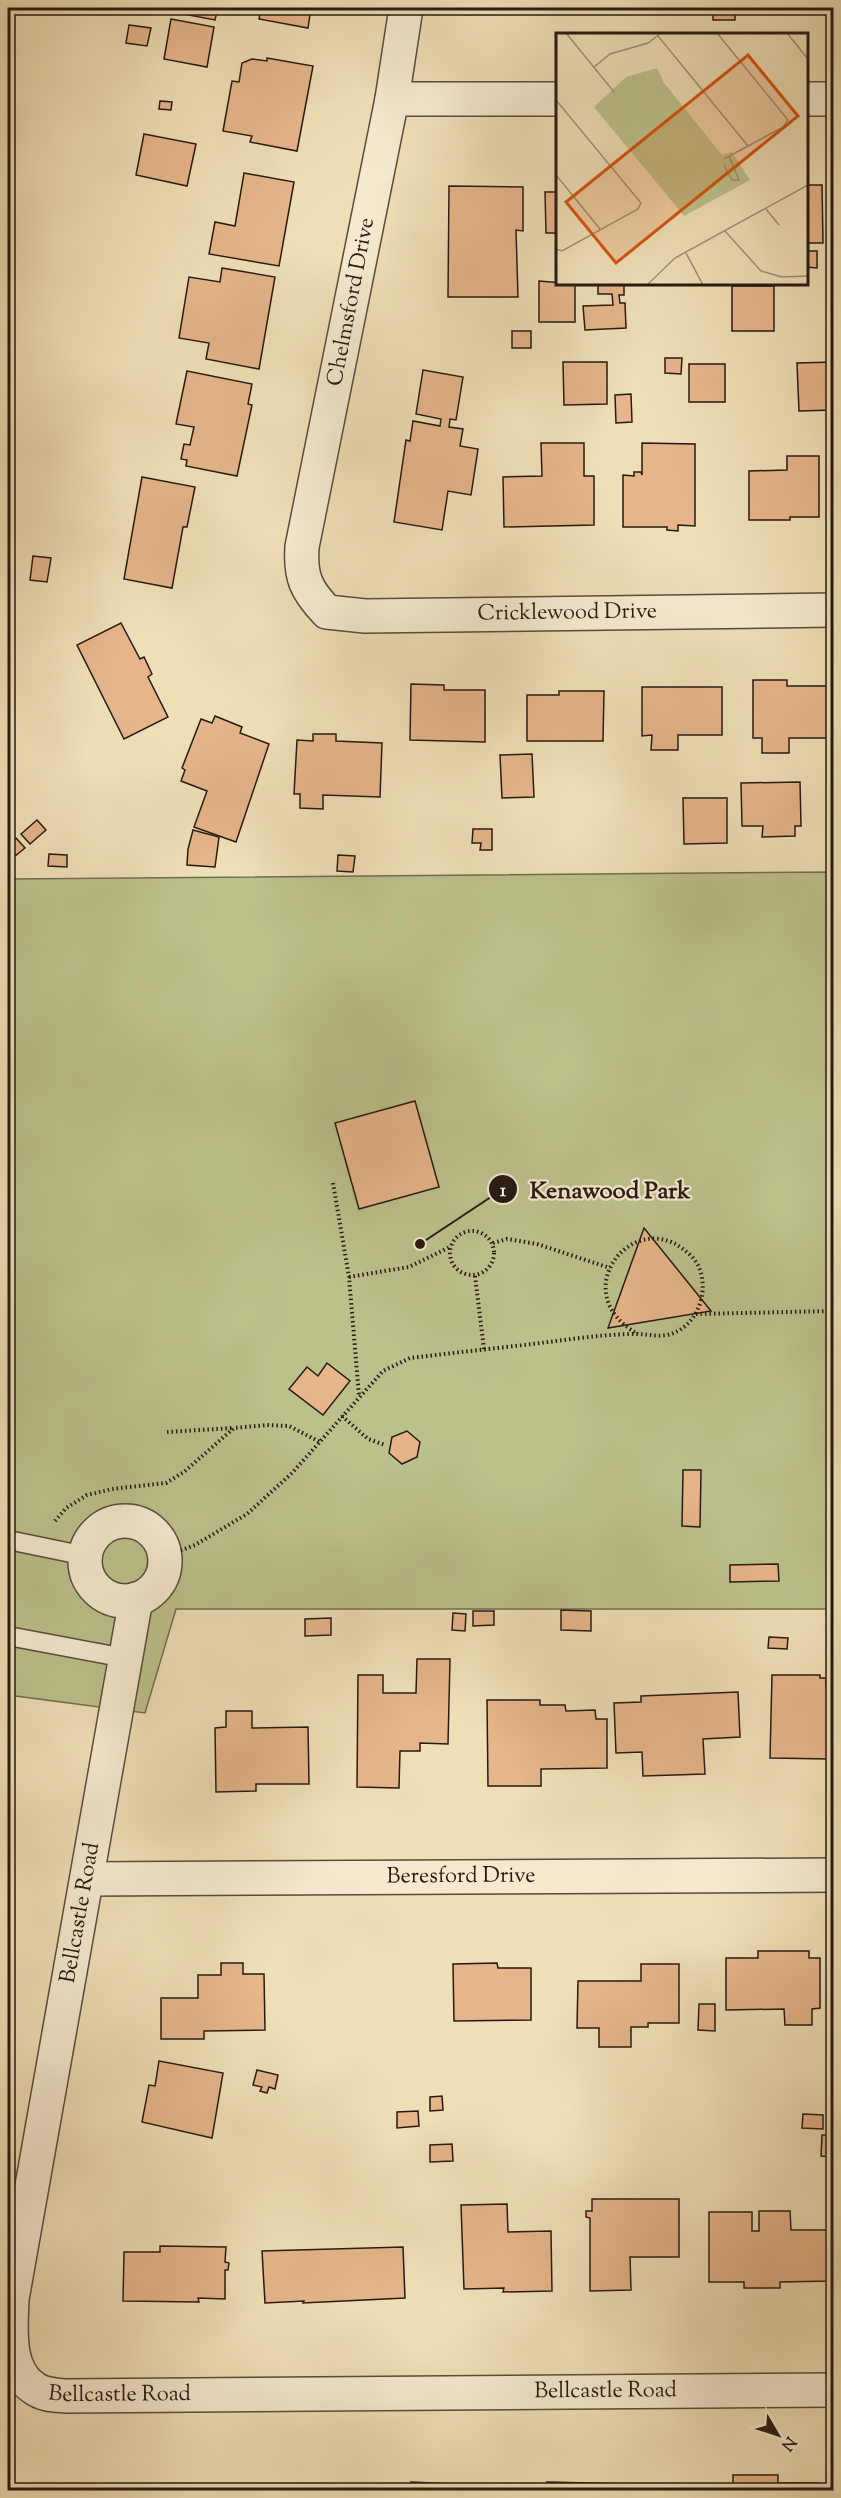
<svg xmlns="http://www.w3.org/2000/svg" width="841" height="2498" font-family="'Sorts Mill Goudy',serif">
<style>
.green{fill:#bcc18c;stroke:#716e50;stroke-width:1.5}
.building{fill:#e6b58a;stroke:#261a13;stroke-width:1.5}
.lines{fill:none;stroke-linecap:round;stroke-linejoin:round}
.service-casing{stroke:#584b3c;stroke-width:21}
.minor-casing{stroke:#584b3c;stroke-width:36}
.path{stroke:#261a13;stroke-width:4;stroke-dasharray:1.5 3;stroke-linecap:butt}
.service{stroke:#f5ead0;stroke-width:18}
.minor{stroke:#f5ead0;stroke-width:33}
.labels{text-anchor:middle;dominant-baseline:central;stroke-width:4.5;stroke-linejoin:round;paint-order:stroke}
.street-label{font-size:22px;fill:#261a13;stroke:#f5ead0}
.inset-road{fill:none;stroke:#9f9075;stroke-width:1.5}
.view{fill:#d5530d;fill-opacity:0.15;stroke:#d5530d;stroke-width:3}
.inset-edge{fill:none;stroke:#261a13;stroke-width:3}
.leader{fill:none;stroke:#261a13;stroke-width:2}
.callout-dot{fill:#261a13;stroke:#f5ead0;stroke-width:2}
.mark-label{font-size:18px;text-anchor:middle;font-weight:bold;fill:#fff}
.callout-label{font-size:24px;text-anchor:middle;font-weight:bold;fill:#261a13;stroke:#f5ead0;stroke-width:4.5;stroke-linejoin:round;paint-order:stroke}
</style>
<rect width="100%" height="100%" fill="#efdfb7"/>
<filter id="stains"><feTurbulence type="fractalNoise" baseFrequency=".00333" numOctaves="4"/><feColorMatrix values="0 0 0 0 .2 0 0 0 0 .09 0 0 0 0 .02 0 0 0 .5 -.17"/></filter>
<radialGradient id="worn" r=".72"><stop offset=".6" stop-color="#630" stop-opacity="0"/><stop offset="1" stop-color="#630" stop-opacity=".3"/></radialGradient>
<path class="green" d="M833,872V1609H176L145,1713L8,1695V879Z"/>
<g class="building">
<path d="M167,8H218L215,20L167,11Z"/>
<path d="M261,8H311L308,28L259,19Z"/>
<rect x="488" y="8" width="86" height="5"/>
<path d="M590,8H680V12L590,13Z"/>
<path d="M696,8H791V11L735,12V20H713V11H696Z"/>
<path d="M171,19L214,27L207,67L164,59Z"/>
<path d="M129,25L151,28L147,46L126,43Z"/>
<path d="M267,58L313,66L297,151L250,142L252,136L223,131L232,81L239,82L242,63L252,59L267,61Z"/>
<path d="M160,101L172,102L171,110L159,109Z"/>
<path d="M144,134L196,144L187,186L136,175Z"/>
<path d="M244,173L294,182L279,266L209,254L215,222L235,226Z"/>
<path d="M806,185H822L823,243H806Z"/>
<path d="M449,186L523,187V231L516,230L518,297H448Z"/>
<path d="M545,192H558V233H546Z"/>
<path d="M806,251H817V268L806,267Z"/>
<path d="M222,268L275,277L259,369L206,359L209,343L179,338L189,277L220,282Z"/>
<path d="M539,281L575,284V322H539Z"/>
<path d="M598,284H624V295H619L620,303H625L626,328L585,330L583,306L613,305L612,294H598Z"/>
<rect x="732" y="286" width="42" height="45"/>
<rect x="512" y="331" width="19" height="17"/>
<path d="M665,358H682L681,374L665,373Z"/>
<path d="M563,362H607V404L564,405Z"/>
<path d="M834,362V410L799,411L797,363Z"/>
<rect x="689" y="364" width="36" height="38"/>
<path d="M423,370L463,377L456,420L450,419L449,427L463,429L460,446L478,449L471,495L448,491L442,530L394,522L406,440L410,441L413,421L440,426L441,419L416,414Z"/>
<path d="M187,371L252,384L248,404L252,405L237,476L186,466L187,460L181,459L184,444L190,445L194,427L176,424Z"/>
<path d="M631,394L632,422L616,423L615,395Z"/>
<path d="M541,443H584V476H594V525L504,527L503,477L542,476Z"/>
<path d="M642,443L695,444V526L678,525V531L667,530V527H623V475L634,476V472H641L642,475Z"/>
<path d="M787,456H819V517H790V520H749V471L787,470Z"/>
<path d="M142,477L195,487L187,527H183L172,588L124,579Z"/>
<path d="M33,556L51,558L47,582L30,580Z"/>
<path d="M121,623L140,659L144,657L152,674L148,677L168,717L124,739L77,645Z"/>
<path d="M753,680H787V686H829V738H789V753H762V738H753Z"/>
<path d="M411,684L444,685V690H485V742L410,740Z"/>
<path d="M642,687H722V735H678V750H651L652,735L642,736Z"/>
<path d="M559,691H604L603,741H527V695H559Z"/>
<path d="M215,716L242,727L240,733L269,744L236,842L194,827L207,791L181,781L185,770L182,768L201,719L212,723Z"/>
<path d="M313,734H336V741L382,743L380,797L323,795V809L300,808V794H294L297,740L313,741Z"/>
<path d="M532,754L534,797L502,798L500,755Z"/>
<path d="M800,782L801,826H795V836L762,837L763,826H742L741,783Z"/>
<path d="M683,798H727V843L684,844Z"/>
<path d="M37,820L46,830L30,844L21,834Z"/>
<path d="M473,829H492V850H480L481,843H472Z"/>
<path d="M193,830L219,837L215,867L187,865L188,849Z"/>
<path d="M16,838L25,848L10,860L8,856V845Z"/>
<path d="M49,854L67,855V867L48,866Z"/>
<path d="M338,855L355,856L353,872L337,871Z"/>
<path d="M415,1101L439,1187L359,1209L335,1123Z"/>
<path d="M644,1228L711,1311L608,1328Z"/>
<path d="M327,1363L350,1381L323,1415L289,1389L307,1367L318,1376Z"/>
<path d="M407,1431L420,1442L417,1457L402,1464L389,1453L392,1437Z"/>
<path d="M683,1470H701L700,1527L682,1526Z"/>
<path d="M778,1564L779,1581L730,1582V1565Z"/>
<path d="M561,1610L591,1611V1631L561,1630Z"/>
<path d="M473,1611H494V1625L473,1626Z"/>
<path d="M453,1613L466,1614L465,1631L452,1630Z"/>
<path d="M331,1618V1635L305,1636V1619Z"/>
<path d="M769,1637L788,1638L787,1649L768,1648Z"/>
<path d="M417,1659H450L448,1744L420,1743V1751H400L399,1788L357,1787L358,1675H383V1693H416Z"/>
<path d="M772,1675H820V1678H826V1686H834V1770H830V1759L770,1758Z"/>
<path d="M738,1692L740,1737L703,1739L705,1774L643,1776L642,1752L616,1753L614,1703L641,1702V1696Z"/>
<path d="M487,1700H540V1705H565L566,1711L595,1710L596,1719H607V1768L541,1769V1786H488Z"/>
<path d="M226,1711H252V1728L308,1727L309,1784H256V1791L216,1792L215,1728L226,1727Z"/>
<path d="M758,1951H809V1958H820V2008L812,2009V2025H785L784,2009L726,2010V1958H758Z"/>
<path d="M221,1963H243V1974H264L265,2030L204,2031V2039H161V1998H198V1975H221Z"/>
<path d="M497,1963L498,1968H531V2020L454,2021L453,1964Z"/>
<path d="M641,1964H679V2023H648V2027H631V2047H599V2028H577L578,1981H641Z"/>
<path d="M699,2004H715V2031L698,2030Z"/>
<path d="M159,2061L223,2073L212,2138L142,2122L149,2085L155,2086Z"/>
<path d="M257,2070L278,2075L275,2089L269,2087L267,2093L260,2091L262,2087L253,2085Z"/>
<path d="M442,2096L443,2110L430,2111V2097Z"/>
<path d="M418,2111L419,2126L397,2128V2112Z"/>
<path d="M803,2114L823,2115V2129L802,2128Z"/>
<path d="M822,2135H833L832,2157L821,2156Z"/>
<path d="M452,2144L453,2161L430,2162V2145Z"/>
<path d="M592,2199H679V2257H630L631,2290L590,2291V2218L586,2217V2211H592Z"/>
<path d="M507,2204L508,2232L551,2231L552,2291L503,2292L504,2288L464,2289L461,2205Z"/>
<path d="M759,2211H790L791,2230H832L833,2281L780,2282V2288H744V2282H709V2212H752V2231H759Z"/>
<path d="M160,2246L226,2247L225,2262L229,2263L228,2270H225V2299L198,2298L199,2302L123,2301L124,2252H160Z"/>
<path d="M403,2247L405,2298L303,2303L304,2301L265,2303L262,2251Z"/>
<path d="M733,2475H778V2483H818V2490H694V2485L733,2484Z"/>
<path d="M411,2482L515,2487V2490H411Z"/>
<path d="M547,2482L671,2485V2490H547Z"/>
<rect x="295" y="2488" width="42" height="2"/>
</g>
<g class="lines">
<defs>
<g id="service">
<path d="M8,1540L86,1556"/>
<path d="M8,1636L125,1658"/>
</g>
<g id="minor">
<path id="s1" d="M406,8L392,99L302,547C300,577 306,590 327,612L365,616L834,610"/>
<path d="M392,99H558"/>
<path d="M806,99H834"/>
<circle cx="125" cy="1561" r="40"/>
<path id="s2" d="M136,1599L12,2299C11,2327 6,2370 34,2388C43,2395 55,2395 66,2396L834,2390"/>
<path id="s3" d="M87,1879L834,1875"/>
</g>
</defs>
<use href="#service" class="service-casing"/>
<use href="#minor" class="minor-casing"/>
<g class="path">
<path d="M333,1183L349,1277L359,1396"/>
<circle cx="472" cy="1253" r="22"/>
<path d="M493,1243L507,1239L537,1244L610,1268"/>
<path d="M475,1276L484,1349"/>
<path d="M349,1277L409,1267L450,1247"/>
<path d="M696,1314L834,1311"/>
<path d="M342,1416L368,1439L385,1445"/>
<path d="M167,1432L233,1428"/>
<path d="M55,1521L66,1508L87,1495L112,1489L166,1483L184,1472L234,1428L267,1425L289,1426L320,1442"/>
<path d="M164,1557L195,1545L247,1514L292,1473L383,1371L410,1358C453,1353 497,1348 541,1343C572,1339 604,1334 636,1334C647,1334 656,1337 667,1335C695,1329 709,1296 700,1270C697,1261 690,1254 683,1249C631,1209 565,1294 638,1334"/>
</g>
<use href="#service" class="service"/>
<use href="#minor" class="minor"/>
</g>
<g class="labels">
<g class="street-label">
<text transform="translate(352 302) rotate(-79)">Chelmsford Drive</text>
<text stroke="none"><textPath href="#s1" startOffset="862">Cricklewood Drive</textPath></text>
<text stroke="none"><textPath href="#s3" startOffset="374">Beresford Drive</textPath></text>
<text transform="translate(81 1913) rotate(-80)">Bellcastle Road</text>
<text stroke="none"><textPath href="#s2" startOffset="1380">Bellcastle Road</textPath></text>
<text stroke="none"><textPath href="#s2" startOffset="894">Bellcastle Road</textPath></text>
</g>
</g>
<g transform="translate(556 33)">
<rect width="252" height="252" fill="#efdfb7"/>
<path d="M101,35L108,50L166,122L176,119L194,147L128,183L38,74L70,44Z" fill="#bcc18c"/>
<path class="inset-road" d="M10,0L58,59M161,0L232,87L227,94L168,126M231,0L252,26M102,3L192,113M38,34L54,21L92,10L105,0M0,67L85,170L82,176L6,218L0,216M168,132L176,147H183L173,123M0,142L44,196M210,176L223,192M169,198L205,238L226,244L252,243M130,220L147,252M91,252L119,225L252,152"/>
<path class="view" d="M192,22L242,83L60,230L10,169Z"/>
<rect width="252" height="252" class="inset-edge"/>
</g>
<path class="leader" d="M420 1244L503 1189"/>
<g class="callout-dot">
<circle cx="420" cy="1244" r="6"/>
<circle cx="503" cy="1189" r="15"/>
</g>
<g class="mark-label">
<text x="503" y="1196">1</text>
</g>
<g class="callout-label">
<text x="610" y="1198">Kenawood Park</text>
</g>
<rect width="841" height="2498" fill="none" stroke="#efdfb7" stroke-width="30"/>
<rect x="9" y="9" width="823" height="2480" fill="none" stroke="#261a13" stroke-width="3"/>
<rect x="15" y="15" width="811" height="2468" fill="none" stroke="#261a13" stroke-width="1.5"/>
<g transform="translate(778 2435) rotate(129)" stroke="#f5ead0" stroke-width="4.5" paint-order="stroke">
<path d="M0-4.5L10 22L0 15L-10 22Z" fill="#261a13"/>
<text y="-9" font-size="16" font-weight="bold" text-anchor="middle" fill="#261a13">N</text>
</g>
<rect width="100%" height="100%" filter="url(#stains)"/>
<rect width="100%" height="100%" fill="url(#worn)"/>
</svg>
